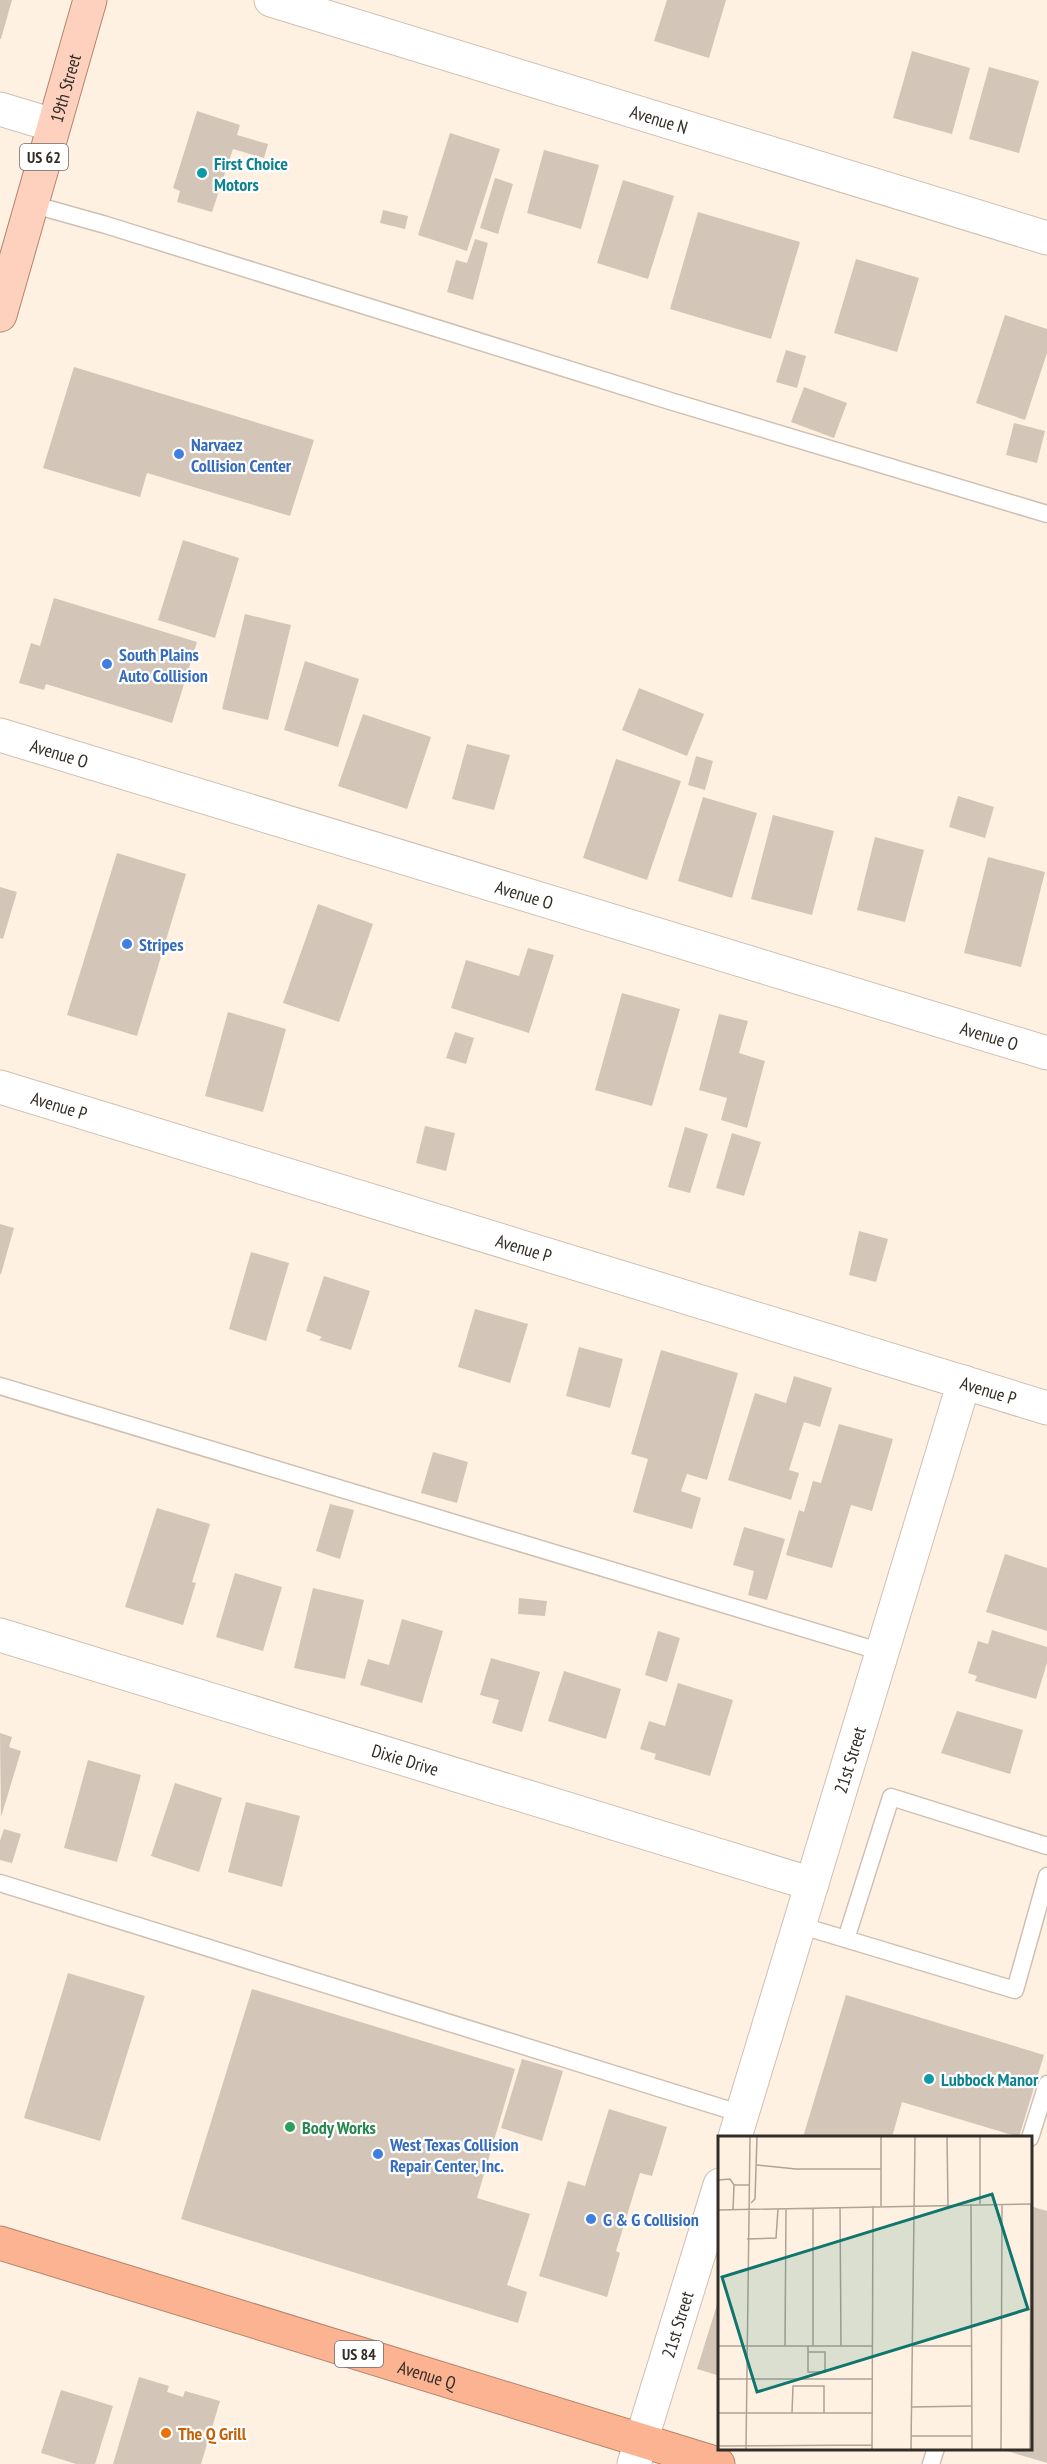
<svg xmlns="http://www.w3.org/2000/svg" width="1047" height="2464" font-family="'PT Sans Narrow',sans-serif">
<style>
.building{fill:#d3c6b8}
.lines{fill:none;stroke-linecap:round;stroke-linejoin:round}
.lane-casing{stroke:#cec0b2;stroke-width:19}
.street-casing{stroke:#cec0b2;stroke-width:35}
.primary-casing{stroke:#b5846c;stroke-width:35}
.highway-casing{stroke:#b5846c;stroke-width:35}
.lane{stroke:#fff;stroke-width:16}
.street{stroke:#fff;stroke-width:33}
.primary{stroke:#fdd1bd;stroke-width:33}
.highway{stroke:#fcb391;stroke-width:33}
.culture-dot{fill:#0f9aa8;stroke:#fff;stroke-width:2}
.shop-dot{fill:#3f7fe0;stroke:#fff;stroke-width:2}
.leisure-dot{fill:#2e9e5b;stroke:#fff;stroke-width:2}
.food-dot{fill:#e8710a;stroke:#fff;stroke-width:2}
.labels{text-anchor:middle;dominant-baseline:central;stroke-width:4.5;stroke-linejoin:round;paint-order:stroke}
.shield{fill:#fff;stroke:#706c68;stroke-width:1.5}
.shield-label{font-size:16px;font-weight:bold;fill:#322d27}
.street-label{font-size:18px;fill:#322d27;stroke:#fff}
.culture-label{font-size:18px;font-weight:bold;fill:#0d838f;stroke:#fff;text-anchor:start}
.shop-label{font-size:18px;font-weight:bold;fill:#366cbe;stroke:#fff;text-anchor:start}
.leisure-label{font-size:18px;font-weight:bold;fill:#27864d;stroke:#fff;text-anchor:start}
.food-label{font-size:18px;font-weight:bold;fill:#c56008;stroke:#fff;text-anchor:start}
.inset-road{fill:none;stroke:#ada397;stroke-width:1.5}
.view{fill:#0f766e;fill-opacity:0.15;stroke:#0f766e;stroke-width:3}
.inset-edge{fill:none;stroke:#322d27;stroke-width:3}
</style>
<rect width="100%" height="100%" fill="#fff1e2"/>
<g class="building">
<path d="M0,0H12L1,39H0Z"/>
<path d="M667,0H726L709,58L654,41Z"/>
<path d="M912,51L970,68L952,134L893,118Z"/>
<path d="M989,67L1039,81L1019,153L969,139Z"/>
<path d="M197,111L240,125L237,135L268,144L264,158L233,149L212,212L177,202L180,191L173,188Z"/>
<path d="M450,133L500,149L467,251L418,235Z"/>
<path d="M544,150L599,165L581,229L527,213Z"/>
<path d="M495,178L513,184L498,234L480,228Z"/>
<path d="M623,180L674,196L648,279L597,263Z"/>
<path d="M383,210L408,216L405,229L380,223Z"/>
<path d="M698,212L800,242L771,339L670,309Z"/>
<path d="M475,239L488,243L473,300L447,292L456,260L467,263Z"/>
<path d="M856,259L919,278L897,352L834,333Z"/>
<path d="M1005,315L1047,329V353L1025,420L976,403Z"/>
<path d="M786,350L806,356L797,388L776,382Z"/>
<path d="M74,367L314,440L290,516L147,473L140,497L43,468Z"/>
<path d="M804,387L847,403L834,438L791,422Z"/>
<path d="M1014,423L1045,431L1037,463L1006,455Z"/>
<path d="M183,540L239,558L215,638L158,620Z"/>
<path d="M54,598L197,642L172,723L46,684L44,690L19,683L31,643L40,646Z"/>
<path d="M245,614L291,625L268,720L222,709Z"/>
<path d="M305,661L359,679L338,747L284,730Z"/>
<path d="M639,688L704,714L687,756L622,730Z"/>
<path d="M363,714L431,737L407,809L338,786Z"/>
<path d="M467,744L510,755L494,810L452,799Z"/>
<path d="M696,756L713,761L705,790L688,785Z"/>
<path d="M616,759L681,781L647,880L583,858Z"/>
<path d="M958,796L994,807L985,838L949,827Z"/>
<path d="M703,797L757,813L732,898L678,881Z"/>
<path d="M773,815L834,831L812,915L751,899Z"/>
<path d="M875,837L924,850L905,922L857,910Z"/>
<path d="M117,853L186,874L137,1036L67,1015Z"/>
<path d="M988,857L1045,872L1021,967L964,953Z"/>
<path d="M0,887L17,892L3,939L0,938Z"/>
<path d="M318,904L373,924L339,1022L283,1003Z"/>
<path d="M528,948L554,955L529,1033L451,1008L466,960L519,976Z"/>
<path d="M622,993L680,1009L652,1106L595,1090Z"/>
<path d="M228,1012L286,1029L263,1112L205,1096Z"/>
<path d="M719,1014L748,1021L739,1053L765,1061L747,1128L721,1120L727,1098L699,1090Z"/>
<path d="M455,1032L474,1038L466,1064L446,1058Z"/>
<path d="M425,1126L455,1133L446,1171L416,1163Z"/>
<path d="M685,1127L708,1134L690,1193L668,1187Z"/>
<path d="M732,1133L761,1142L744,1196L716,1188Z"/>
<path d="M0,1224L14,1228L1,1274H0Z"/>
<path d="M859,1231L888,1239L876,1282L849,1275Z"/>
<path d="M251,1252L289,1263L266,1341L229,1329Z"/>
<path d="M324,1276L370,1291L351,1350L319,1340L322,1337L306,1331Z"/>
<path d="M475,1309L528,1324L510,1383L458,1367Z"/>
<path d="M579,1347L623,1359L610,1408L566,1396Z"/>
<path d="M661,1350L738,1373L707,1480L687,1474L681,1491L701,1498L692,1529L633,1512L648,1459L631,1454Z"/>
<path d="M794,1376L832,1388L820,1427L804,1422L789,1470L799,1473L791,1500L728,1480L755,1393L786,1403Z"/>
<path d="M839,1424L893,1439L872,1511L851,1505L832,1568L786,1555L799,1510L804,1512L813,1481L821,1483Z"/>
<path d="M433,1452L468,1462L457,1503L421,1493Z"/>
<path d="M330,1504L354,1510L340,1559L316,1551Z"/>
<path d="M157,1508L210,1524L192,1582L196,1583L183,1625L125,1607Z"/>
<path d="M744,1527L785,1539L767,1600L748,1595L754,1571L733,1565Z"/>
<path d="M1005,1554L1047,1568V1631L986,1612Z"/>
<path d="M235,1573L282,1587L263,1651L216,1637Z"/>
<path d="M313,1588L364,1600L345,1679L294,1668Z"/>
<path d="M519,1598L547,1601L545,1616L518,1614Z"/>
<path d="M402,1619L443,1631L422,1703L360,1685L368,1659L389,1665Z"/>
<path d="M992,1630L1047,1647V1663L1036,1699L975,1681L977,1676L968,1673L978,1641L988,1644Z"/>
<path d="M658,1631L680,1638L667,1682L645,1675Z"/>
<path d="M491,1658L540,1672L522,1732L492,1723L499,1700L480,1695Z"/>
<path d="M564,1671L621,1689L606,1739L548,1721Z"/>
<path d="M678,1683L733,1700L710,1776L654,1759L656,1754L640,1749L649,1721L665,1726Z"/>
<path d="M957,1711L1023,1730L1010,1774L941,1753Z"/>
<path d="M0,1733L12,1737L9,1747L21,1751L1,1817Z"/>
<path d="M88,1760L141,1775L117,1862L64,1848Z"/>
<path d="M175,1783L222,1798L199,1872L151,1856Z"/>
<path d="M246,1802L300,1816L282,1887L228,1872Z"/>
<path d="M4,1829L21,1834L12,1863L0,1860V1841Z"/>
<path d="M68,1973L145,1996L100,2141L24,2118Z"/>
<path d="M252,1989L515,2069L477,2198L530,2214L507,2285L527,2292L518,2323L181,2219Z"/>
<path d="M846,1995L1044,2055L1019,2137L902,2102L892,2137H803Z"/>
<path d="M522,2059L563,2071L542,2141L501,2128Z"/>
<path d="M609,2109L667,2127L652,2176L640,2173L616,2251L620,2253L607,2297L539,2276L568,2181L585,2186Z"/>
<path d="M1030,2206L1047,2211V2463L997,2448H1030Z"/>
<path d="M720,2295V2376L697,2369Z"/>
<path d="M139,2377L169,2386L167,2392L183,2397L185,2391L220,2401L201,2464H113Z"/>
<path d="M61,2390L113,2406L95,2464H76L41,2453Z"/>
</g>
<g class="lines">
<defs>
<g id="lane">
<path d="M31,204L106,225L670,401L1047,514"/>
<path d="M0,1386L882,1652"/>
<path d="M0,1883L742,2114"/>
<path d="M799,1925L1015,1990L1047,1876"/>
<path d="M846,1939L891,1797L1047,1846"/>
<path d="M1030,2138L1047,2084"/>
<path d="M931,2464L936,2448"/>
</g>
<g id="street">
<path id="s1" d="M271,0L1047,238"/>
<path d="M0,109L53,125"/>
<path id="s2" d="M0,735L1047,1053"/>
<path id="s3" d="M0,1087L1047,1408"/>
<path id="s4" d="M0,1635L812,1884"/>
<path id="s5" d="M735,2137L964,1382"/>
<path id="s6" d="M634,2464L720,2185"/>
</g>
<g id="primary">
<path id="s7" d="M0,315L90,0"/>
</g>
<g id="highway">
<path id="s8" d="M0,2243L718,2464"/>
</g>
</defs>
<use href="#lane" class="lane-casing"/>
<use href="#street" class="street-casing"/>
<use href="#primary" class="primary-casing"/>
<use href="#highway" class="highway-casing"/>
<use href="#lane" class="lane"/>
<use href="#street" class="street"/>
<use href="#primary" class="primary"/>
<use href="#highway" class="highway"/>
</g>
<g class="culture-dot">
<circle cx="202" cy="173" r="6"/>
<circle cx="929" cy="2079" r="6"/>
</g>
<g class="shop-dot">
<circle cx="179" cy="454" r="6"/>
<circle cx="107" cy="664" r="6"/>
<circle cx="127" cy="944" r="6"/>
<circle cx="378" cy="2154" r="6"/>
<circle cx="591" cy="2219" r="6"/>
</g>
<circle class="leisure-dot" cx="290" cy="2127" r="6"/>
<circle class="food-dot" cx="166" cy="2433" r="6"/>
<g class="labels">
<g class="shield">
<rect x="20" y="144" width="48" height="26" rx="4.5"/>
<rect x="335" y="2341" width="48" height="26" rx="4.5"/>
</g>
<g class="shield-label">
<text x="44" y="157">US 62</text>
<text x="359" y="2354">US 84</text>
</g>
<g class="street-label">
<text stroke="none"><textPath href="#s7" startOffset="236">19th Street</textPath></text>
<text stroke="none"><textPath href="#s1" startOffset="406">Avenue N</textPath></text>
<text stroke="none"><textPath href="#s2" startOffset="62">Avenue O</textPath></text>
<text stroke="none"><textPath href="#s2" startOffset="548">Avenue O</textPath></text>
<text stroke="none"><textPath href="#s2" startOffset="1034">Avenue O</textPath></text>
<text stroke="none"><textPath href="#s3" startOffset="62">Avenue P</textPath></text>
<text stroke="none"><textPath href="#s3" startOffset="548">Avenue P</textPath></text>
<text stroke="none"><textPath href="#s3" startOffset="1034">Avenue P</textPath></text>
<text stroke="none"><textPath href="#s4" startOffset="424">Dixie Drive</textPath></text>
<text stroke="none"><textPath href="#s5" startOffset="394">21st Street</textPath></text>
<text stroke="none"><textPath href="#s6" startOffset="146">21st Street</textPath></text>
<text stroke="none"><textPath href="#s8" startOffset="447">Avenue Q</textPath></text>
</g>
<g class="culture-label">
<text x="214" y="163">First Choice<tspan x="214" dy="21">Motors</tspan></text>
<text x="941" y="2079">Lubbock Manor</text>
</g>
<g class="shop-label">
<text x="191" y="444">Narvaez<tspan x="191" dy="21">Collision Center</tspan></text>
<text x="119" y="654">South Plains<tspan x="119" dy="21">Auto Collision</tspan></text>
<text x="139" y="944">Stripes</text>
<text x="390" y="2144">West Texas Collision<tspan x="390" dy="21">Repair Center, Inc.</tspan></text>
<text x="603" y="2219">G &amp; G Collision</text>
</g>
<g class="leisure-label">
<text x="302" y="2127">Body Works</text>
</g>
<g class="food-label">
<text x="178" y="2433">The Q Grill</text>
</g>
</g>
<g transform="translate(718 2136)">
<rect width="314" height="314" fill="#fff1e2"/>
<path class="inset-road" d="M229,1L230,69M39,29L78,33H163M0,44L12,43L16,49M33,67L37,63L39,1M253,68L254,313M262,68V1M163,70V1M122,71L123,210M95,72V210M0,74L314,68M15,74L16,49H32M29,103L58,102L60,73M0,210H155M67,210L68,73M90,210V236H107V216H90M194,210H253M0,243H155M194,271L253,270M0,277H155M74,277L75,250H106V277M193,300H253M0,310L154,309M28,313L32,1M154,313L155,70M193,313L197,1M283,313L284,68M312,313L313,68"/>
<path class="view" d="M274,58L310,173L39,256L4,141Z"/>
<rect width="314" height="314" class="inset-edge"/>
</g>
</svg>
